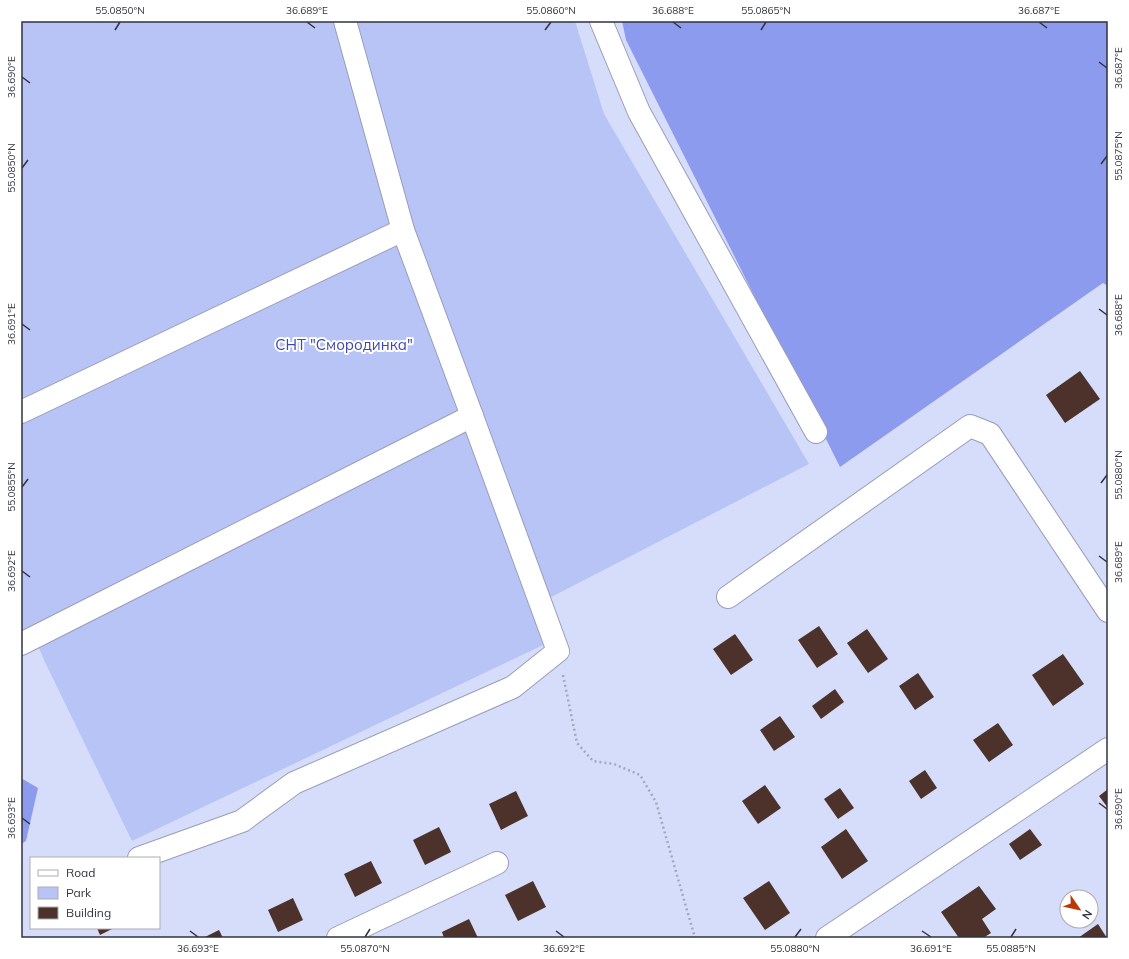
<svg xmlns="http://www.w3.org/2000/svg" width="1129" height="959" font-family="Mulish,sans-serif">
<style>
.green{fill:#b8c3f6}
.forest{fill:#8d9bee}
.building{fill:#4d322b}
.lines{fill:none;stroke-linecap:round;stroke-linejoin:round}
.minor-casing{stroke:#989eb9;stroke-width:24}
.path{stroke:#a2a8c0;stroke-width:2.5;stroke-dasharray:2 3;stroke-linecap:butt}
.minor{stroke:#fff;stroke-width:22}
.ticks{fill:none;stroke:#31333f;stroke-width:1.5}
.labels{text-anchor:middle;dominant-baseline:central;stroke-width:4;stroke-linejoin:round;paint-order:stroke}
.park-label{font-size:15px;fill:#4148a8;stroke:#fff}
.neatline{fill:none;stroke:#31333f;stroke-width:1.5}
.ticks-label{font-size:10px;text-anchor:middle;fill:#31333f}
</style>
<rect width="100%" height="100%" fill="#d6ddfa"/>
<path class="green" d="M21,21H575L604,114L809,464L530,608L545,644L132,841L44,660L34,636L21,643Z"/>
<g class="forest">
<path d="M622,21H1108V286L1103,283L840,467L626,40Z"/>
<path d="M21,778L38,788L26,841L21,844Z"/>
</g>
<g class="building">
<path d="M1080,371L1100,399L1065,423L1046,395Z"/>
<path d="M819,626L838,654L817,668L798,640Z"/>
<path d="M867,629L888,659L868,673L847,643Z"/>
<path d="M735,634L753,660L731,675L713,649Z"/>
<path d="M1063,654L1084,684L1053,706L1032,675Z"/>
<path d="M918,673L934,697L915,710L899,686Z"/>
<path d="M835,689L844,702L821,719L812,706Z"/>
<path d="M780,716L795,737L774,751L760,730Z"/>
<path d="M998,723L1013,745L989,762L973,740Z"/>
<path d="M925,770L937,788L921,799L909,781Z"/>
<path d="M765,785L781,808L758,824L742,801Z"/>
<path d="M840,788L854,808L838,819L824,799Z"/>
<path d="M1108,789V808L1099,796Z"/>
<path d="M516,791L528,816L501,830L489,804Z"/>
<path d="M439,827L451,852L425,865L413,840Z"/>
<path d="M846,829L868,861L842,879L821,847Z"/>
<path d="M1030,829L1042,845L1020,860L1009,844Z"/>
<path d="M371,861L382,883L355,897L344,874Z"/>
<path d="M533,881L546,907L518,921L505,895Z"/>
<path d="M769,881L790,913L765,930L743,898Z"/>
<path d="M979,886L996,909L982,919L991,933L983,938H959L941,912Z"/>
<path d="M293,898L303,920L278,932L268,910Z"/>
<path d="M469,919L478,938H444L442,932Z"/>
<path d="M1098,924L1107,938H1078Z"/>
<path d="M97,928H114L100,935Z"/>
<path d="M219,930L223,938H203Z"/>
</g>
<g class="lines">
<defs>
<g id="minor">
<path d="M601,21L639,112L816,432"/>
<path d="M21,412L403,230"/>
<path d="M728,597L970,426L990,434L1108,611"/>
<path d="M21,644L472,416"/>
<path d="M139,858L242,821L294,783L513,687L558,651L472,416L403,230L345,21"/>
<path d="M338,938L497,863"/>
<path d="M827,938L1108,749"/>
</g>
</defs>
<use href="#minor" class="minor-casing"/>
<path class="path" d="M563,675L577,743L593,761L614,764L640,775L656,802L695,938"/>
<use href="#minor" class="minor"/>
</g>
<path class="ticks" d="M307,22L315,28M673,22L681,28M1039,22L1047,28M115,30L120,22M545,30L551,22M761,30L766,22M1099,62L1107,68M22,77L30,83M1101,164L1107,156M22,168L28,160M1099,309L1107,315M22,324L30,330M1101,483L1107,475M22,487L28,479M1099,556L1107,562M22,571L30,577M1099,803L1107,809M22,818L30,824M190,931L198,937M556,931L564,937M922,931L931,937M365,937L370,929M795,937L801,929M1011,937L1016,929"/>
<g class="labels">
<g class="park-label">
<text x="344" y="344">СНТ "Смородинка"</text>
</g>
</g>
<rect width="1129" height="959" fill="none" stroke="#ffffff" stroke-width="44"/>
<rect x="30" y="857" width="130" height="72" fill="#ffffff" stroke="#adadb2"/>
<rect x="38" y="870" width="20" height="6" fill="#ffffff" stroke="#adadb2"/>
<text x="66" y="877" font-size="12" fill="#31333f">Road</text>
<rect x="38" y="887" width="20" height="12" fill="#b8c3f6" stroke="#adadb2"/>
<text x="66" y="897" font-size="12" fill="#31333f">Park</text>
<rect x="38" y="907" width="20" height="12" fill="#4d322b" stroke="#adadb2"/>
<text x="66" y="917" font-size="12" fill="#31333f">Building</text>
<g transform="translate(1079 909) rotate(124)"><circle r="19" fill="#ffffff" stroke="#adadb2"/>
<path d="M0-3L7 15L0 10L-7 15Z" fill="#be3604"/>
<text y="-6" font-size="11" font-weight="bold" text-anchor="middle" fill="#31333f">N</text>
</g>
<rect x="22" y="22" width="1085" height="915" class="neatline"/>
<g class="ticks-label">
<text x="120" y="14">55.0850°N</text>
<text x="307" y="14">36.689°E</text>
<text x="551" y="14">55.0860°N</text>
<text x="673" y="14">36.688°E</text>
<text x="766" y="14">55.0865°N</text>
<text x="1039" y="14">36.687°E</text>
<text transform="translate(1118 68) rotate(-90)" y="4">36.687°E</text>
<text transform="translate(11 77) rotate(-90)" y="4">36.690°E</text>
<text transform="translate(1118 156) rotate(-90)" y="4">55.0875°N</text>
<text transform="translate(11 168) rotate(-90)" y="4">55.0850°N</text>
<text transform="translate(1118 315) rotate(-90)" y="4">36.688°E</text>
<text transform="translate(11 324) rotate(-90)" y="4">36.691°E</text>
<text transform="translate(1118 475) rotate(-90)" y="4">55.0880°N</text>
<text transform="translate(11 487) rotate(-90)" y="4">55.0855°N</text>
<text transform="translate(1118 562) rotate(-90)" y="4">36.689°E</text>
<text transform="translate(11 571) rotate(-90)" y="4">36.692°E</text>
<text transform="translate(1118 809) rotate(-90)" y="4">36.690°E</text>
<text transform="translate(11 818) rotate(-90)" y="4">36.693°E</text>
<text x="198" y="952">36.693°E</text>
<text x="365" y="952">55.0870°N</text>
<text x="564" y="952">36.692°E</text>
<text x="795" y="952">55.0880°N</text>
<text x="931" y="952">36.691°E</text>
<text x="1011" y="952">55.0885°N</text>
</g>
</svg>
